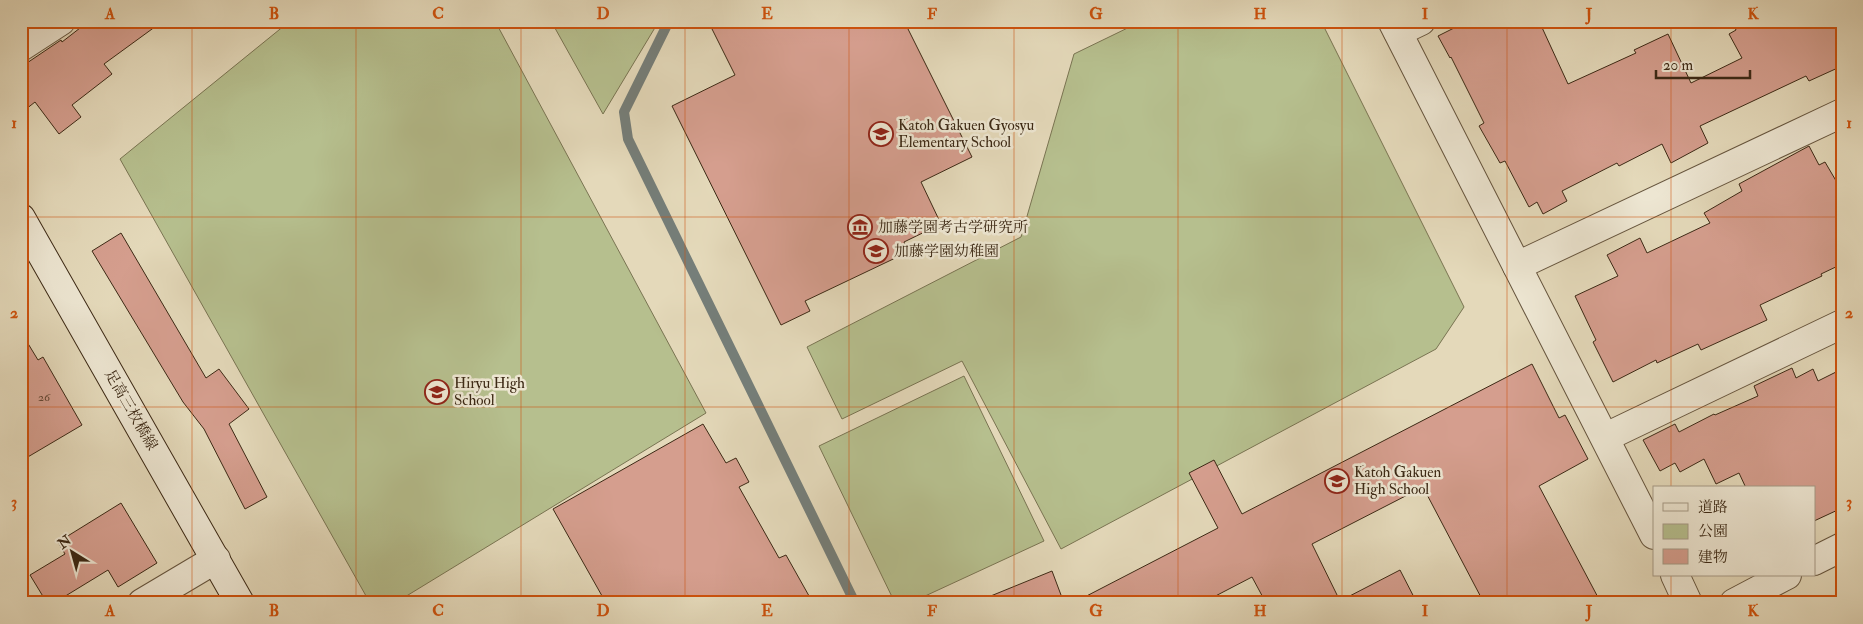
<svg xmlns="http://www.w3.org/2000/svg" width="1863" height="624" font-family="'IM FELL Double Pica','Noto Serif JP',serif">
<style>
.green{fill:#b6bf8e;stroke:#797452}
.lines{fill:none;stroke-linecap:round;stroke-linejoin:round}
.stream{stroke:#757e79;stroke-width:10}
.building{fill:#d59e8e;stroke:#3c2915}
.minor-casing{stroke:#66553e;stroke-width:30}
.secondary-casing{stroke:#3c2915;stroke-width:30}
.minor{stroke:#ede6d2;stroke-width:28}
.secondary{stroke:#ede6d2;stroke-width:28}
.grid{fill:none;stroke:#ce520d;stroke-width:1;stroke-opacity:0.55}
.labels{text-anchor:middle;dominant-baseline:central;stroke-width:5;stroke-linejoin:round;paint-order:stroke}
.number-label{font-size:12px;fill:#624633}
.poi-label{font-size:15px;fill:#3c2915;stroke:#ede6d2;text-anchor:start}
.street-label{font-size:15px;fill:#3c2915;stroke:#ede6d2}
.neatline{fill:none;stroke:#ce520d;stroke-width:2}
.grid-label{font-size:16px;text-anchor:middle;font-weight:bold;fill:#ce520d}
</style>
<rect width="100%" height="100%" fill="#e4d9ba"/>
<filter id="stains"><feTurbulence type="fractalNoise" baseFrequency=".004" numOctaves="4"/><feColorMatrix values="0 0 0 0 .2 0 0 0 0 .09 0 0 0 0 .02 0 0 0 .5 -.17"/></filter>
<radialGradient id="worn" r=".72"><stop offset=".6" stop-color="#630" stop-opacity="0"/><stop offset="1" stop-color="#630" stop-opacity=".3"/></radialGradient>
<g class="green">
<path d="M290,21H495L706,413L395,603H370L120,159Z"/>
<path d="M551,21H659L603,114Z"/>
<path d="M1142,21H1321L1464,307L1436,349L1061,549L962,361L842,419L807,347L1021,237L1074,54Z"/>
<path d="M964,376L1044,541L910,603H895L819,446Z"/>
</g>
<g class="lines">
<path class="stream" d="M669,21L624,112L628,139L855,603"/>
</g>
<g class="building">
<path d="M89,21H163L104,64L112,74L72,105L81,117L59,134L35,102L21,113V67L61,40L62,42Z"/>
<path d="M708,21H904L972,157L921,182L941,224L904,242L908,252L805,301L810,311L781,325L672,106L735,75Z"/>
<path d="M1468,21H1539L1568,84L1636,53L1634,50L1668,34L1691,83L1742,58L1729,34L1736,30L1732,21H1842V66L1809,81L1806,76L1700,126L1708,143L1671,163L1662,144L1619,166L1617,163L1562,191L1567,201L1543,214L1537,202L1529,207L1505,161L1500,163L1479,126L1484,123L1451,57L1450,58L1438,36Z"/>
<path d="M1809,146L1819,165L1825,162L1842,191V264L1821,274L1822,276L1760,305L1767,320L1701,350L1698,344L1657,363L1656,360L1613,382L1593,342L1596,340L1575,296L1618,276L1607,255L1640,238L1647,253L1710,223L1704,213L1742,191L1739,184Z"/>
<path d="M121,233L206,378L219,369L249,409L229,424L267,497L245,509L204,429L183,402L92,251Z"/>
<path d="M21,332L38,360L43,357L82,425L21,461Z"/>
<path d="M1532,364L1559,418L1565,415L1588,459L1539,486L1601,603H1484L1423,487L1312,544L1340,601L1400,570L1417,603H1266L1252,577L1202,603H1073L1218,528L1189,473L1214,460L1242,514Z"/>
<path d="M1792,368L1796,378L1813,369L1818,381L1842,369V508L1814,521V488H1746L1739,473L1716,484L1704,459L1680,472L1675,463L1660,471L1643,440L1675,424L1679,432L1714,414L1715,415L1758,396L1754,386Z"/>
<path d="M703,424L726,463L736,458L749,482L739,487L779,558L786,555L813,603H606L553,509Z"/>
<path d="M121,503L157,563L118,587L108,570L54,603H47L30,575L65,554L58,542Z"/>
<path d="M1052,571L1064,603H977L976,602Z"/>
</g>
<g class="lines">
<defs>
<g id="minor">
<path d="M1392,21L1654,535"/>
<path d="M1398,32L1421,21"/>
<path d="M21,47L61,21"/>
<path d="M1517,266L1842,113"/>
<path d="M1606,437L1842,324"/>
<path d="M1814,561L1842,547"/>
<path d="M1675,575L1688,603"/>
<path d="M142,603L216,559"/>
<path d="M1734,603L1787,575"/>
</g>
<path id="secondary" d="M21,218L240,603"/>
</defs>
<use href="#minor" class="minor-casing"/>
<use href="#secondary" class="secondary-casing"/>
<use href="#minor" class="minor"/>
<use href="#secondary" class="secondary"/>
</g>
<path class="grid" d="M192,21V603M356,21V603M521,21V603M685,21V603M849,21V603M1014,21V603M1178,21V603M1342,21V603M1507,21V603M1671,21V488M21,217H1842M21,407H1842M1671,575V603"/>
<defs>
<symbol id="school-ring" viewBox="-11 -11 22 22"><circle r="9.5" fill="#ede6d2" stroke="#8f2418" stroke-width="1.5"/><path d="M0-5L7-2L0 1L-7-2ZM-4 1L0 2.5L4 1V4Q0 6-4 4Z" fill="#8f2418"/></symbol>
<symbol id="museum-ring" viewBox="-11 -11 22 22"><circle r="9.5" fill="#ede6d2" stroke="#8f2418" stroke-width="1.5"/><path d="M0-6L6-3V-2H-6V-3ZM-5-1h2V3h-2ZM-1-1h2V3h-2ZM3-1h2V3H3ZM-6 4H6V6H-6Z" fill="#8f2418"/></symbol>
</defs>
<g fill-rule="evenodd">
<use href="#school-ring" x="867" y="120" width="28" height="28"/>
<use href="#museum-ring" x="846" y="213" width="28" height="28"/>
<use href="#school-ring" x="862" y="237" width="28" height="28"/>
<use href="#school-ring" x="423" y="378" width="28" height="28"/>
<use href="#school-ring" x="1323" y="467" width="28" height="28"/>
</g>
<g class="labels">
<g class="number-label">
<text x="44" y="397">26</text>
</g>
<g class="poi-label">
<text x="898" y="125">Katoh Gakuen Gyosyu<tspan x="898" dy="17">Elementary School</tspan></text>
<text x="878" y="227">加藤学園考古学研究所</text>
<text x="894" y="251">加藤学園幼稚園</text>
<text x="454" y="383">Hiryu High<tspan x="454" dy="17">School</tspan></text>
<text x="1354" y="472">Katoh Gakuen<tspan x="1354" dy="17">High School</tspan></text>
</g>
<g class="street-label">
<text transform="translate(131 410) rotate(60)">足高三枚橋線</text>
</g>
</g>
<rect width="1863" height="624" fill="none" stroke="#e4d9ba" stroke-width="55"/>
<rect x="1653" y="486" width="162" height="90" fill="#ede6d2" stroke="#a69a86"/>
<rect x="1663" y="503" width="25" height="8" fill="#ede6d2" stroke="#a69a86"/>
<text x="1698" y="512" font-size="15" fill="#3c2915">道路</text>
<rect x="1663" y="524" width="25" height="15" fill="#b6bf8e" stroke="#a69a86"/>
<text x="1698" y="536" font-size="15" fill="#3c2915">公園</text>
<rect x="1663" y="549" width="25" height="15" fill="#d59e8e" stroke="#a69a86"/>
<text x="1698" y="562" font-size="15" fill="#3c2915">建物</text>
<g transform="translate(72 552) rotate(323)" stroke="#ede6d2" stroke-width="4" paint-order="stroke">
<path d="M0-4L9 19L0 12L-9 19Z" fill="#3c2915"/>
<text y="-8" font-size="14" font-weight="bold" text-anchor="middle" fill="#3c2915">N</text>
</g>
<path d="M1656 70v8h94v-8" fill="none" stroke="#3c2915" stroke-width="2.5"/>
<text x="1663" y="70" font-size="15" fill="#3c2915" stroke="#ede6d2" stroke-width="4" paint-order="stroke">20 m</text>
<rect x="28" y="28" width="1808" height="568" class="neatline"/>
<g class="grid-label">
<text x="110" y="19">A</text>
<text x="274" y="19">B</text>
<text x="438" y="19">C</text>
<text x="603" y="19">D</text>
<text x="767" y="19">E</text>
<text x="932" y="19">F</text>
<text x="1096" y="19">G</text>
<text x="1260" y="19">H</text>
<text x="1425" y="19">I</text>
<text x="1589" y="19">J</text>
<text x="1753" y="19">K</text>
<text x="14" y="128">1</text>
<text x="1849" y="128">1</text>
<text x="14" y="318">2</text>
<text x="1849" y="318">2</text>
<text x="14" y="507">3</text>
<text x="1849" y="507">3</text>
<text x="110" y="616">A</text>
<text x="274" y="616">B</text>
<text x="438" y="616">C</text>
<text x="603" y="616">D</text>
<text x="767" y="616">E</text>
<text x="932" y="616">F</text>
<text x="1096" y="616">G</text>
<text x="1260" y="616">H</text>
<text x="1425" y="616">I</text>
<text x="1589" y="616">J</text>
<text x="1753" y="616">K</text>
</g>
<rect width="100%" height="100%" filter="url(#stains)"/>
<rect width="100%" height="100%" fill="url(#worn)"/>
</svg>
